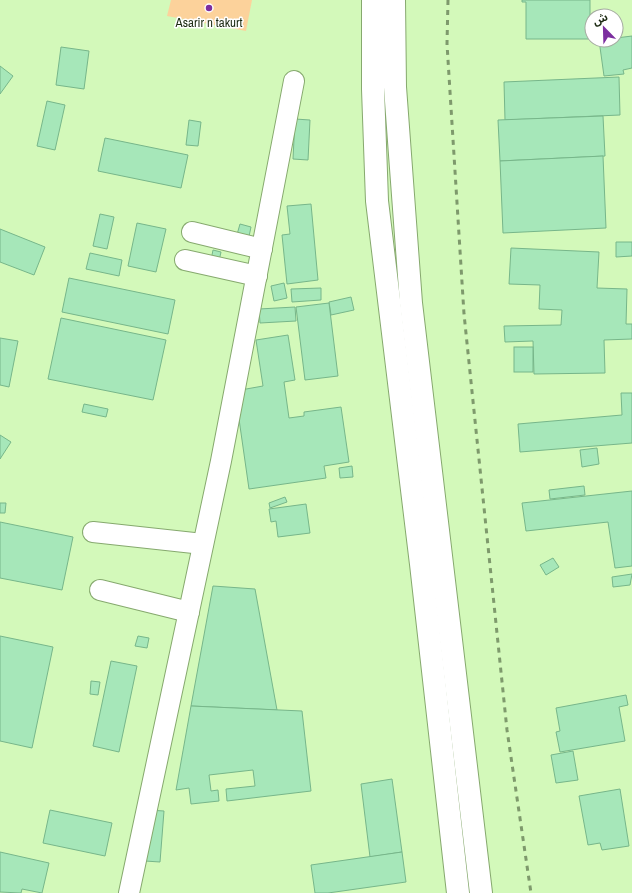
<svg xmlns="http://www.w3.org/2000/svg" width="632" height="893" font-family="'Archivo Narrow','Noto Sans Arabic',sans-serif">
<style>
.green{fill:#fcd29b}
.building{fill:#a6e7b9;stroke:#77b68a}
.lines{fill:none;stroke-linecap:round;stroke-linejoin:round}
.minor-casing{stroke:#86a96e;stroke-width:22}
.highway-casing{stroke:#86a96e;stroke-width:24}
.minor{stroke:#fff;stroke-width:20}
.highway{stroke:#fff;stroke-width:22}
.rail{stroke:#7e996c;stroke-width:3;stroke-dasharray:5 5;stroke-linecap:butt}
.poi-dot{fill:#7c2e9f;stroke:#fff;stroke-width:1.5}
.labels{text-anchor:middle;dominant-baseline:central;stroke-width:3;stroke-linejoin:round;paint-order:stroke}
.poi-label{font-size:13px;fill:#1c2a12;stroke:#fff}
</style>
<rect width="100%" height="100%" fill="#d3f9ba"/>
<path class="green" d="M171,0H252L246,31L167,16Z"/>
<g class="building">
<path d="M522,0H590V39H526V2H522Z"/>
<path d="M632,36V68L623,70L624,74L604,76L599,40H616V38Z"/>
<path d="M61,47L89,51L84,89L56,85Z"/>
<path d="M0,66L13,76L0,94Z"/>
<path d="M619,77L620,115L505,120L504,82Z"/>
<path d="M47,101L65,105L55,150L37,146Z"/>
<path d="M603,116L605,156L500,161L498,120Z"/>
<path d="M295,119L310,120L308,160L293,159Z"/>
<path d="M189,120L201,122L198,146L186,145Z"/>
<path d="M105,138L188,155L181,188L98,171Z"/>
<path d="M603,156L606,228L503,233L500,161Z"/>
<path d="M311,204L318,280L287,284L282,235L290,234L287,206Z"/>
<path d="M100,214L114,217L107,249L93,246Z"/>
<path d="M137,223L166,229L156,272L128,266Z"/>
<path d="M240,224L251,227L248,241L236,238Z"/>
<path d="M0,229L45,247L34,275L0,262Z"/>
<path d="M616,242H632V256L616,257Z"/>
<path d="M511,248L599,252L597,288L627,289L626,324H632V339L604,340L605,373L534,374L533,341L505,342L504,326L561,325L562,310L539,309L540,285L509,284Z"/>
<path d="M213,250L221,252L219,261L211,260Z"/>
<path d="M90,253L122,260L119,276L86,269Z"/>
<path d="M69,278L175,300L168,334L62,312Z"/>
<path d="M284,283L287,298L274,301L271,286Z"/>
<path d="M321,288V300L292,302L291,289Z"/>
<path d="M351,297L354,310L331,315L329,302Z"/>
<path d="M329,303L338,376L305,380L296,307Z"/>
<path d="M295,307L296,321L260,323L259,309Z"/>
<path d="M61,318L166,340L153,400L48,379Z"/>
<path d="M288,335L295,380L284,382L289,418L304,416V412L341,407L349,462L324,466L326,478L249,489L235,391L263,386L256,340Z"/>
<path d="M0,338L18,341L9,387L0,385Z"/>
<rect x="514" y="347" width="19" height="25"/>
<path d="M621,393H632V443L520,452L518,424L622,415Z"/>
<path d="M84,404L108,409L106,417L82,412Z"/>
<path d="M0,435L11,442L0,459Z"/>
<path d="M597,448L599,464L582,467L580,450Z"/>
<path d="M352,466L353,477L340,478L339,468Z"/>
<path d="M584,486L585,495L550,499L549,490Z"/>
<path d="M632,491V566L615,568L608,522L526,531L522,503Z"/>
<path d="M285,497L287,502L270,508L269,503Z"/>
<path d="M0,503H6L5,513H0Z"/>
<path d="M306,504L310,533L278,537L276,521L271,522L269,509Z"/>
<path d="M0,522L73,537L62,590L0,578Z"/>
<path d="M553,558L559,567L546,575L540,565Z"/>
<path d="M632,574L630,585L613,587L612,577Z"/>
<path d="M213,586L255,589L277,710L191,706Z"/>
<path d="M0,636L53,647L32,748L0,741Z"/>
<path d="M138,636L149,638L147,648L135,646Z"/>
<path d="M111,661L137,666L119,752L93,746Z"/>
<path d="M91,681L100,682L98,695L90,694Z"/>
<path d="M626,695L628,705L619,707L625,741L560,752L556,732L560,731L556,708Z"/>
<path d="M191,706L302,711L311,791L227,801L226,789L255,786L253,770L209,775L211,791L218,790L219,801L191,804L189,788L176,790Z"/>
<path d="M573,751L578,780L556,783L551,755Z"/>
<path d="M392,779L402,852L370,857L361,784Z"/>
<path d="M620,789L629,846L602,850L600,843L588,845L579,796Z"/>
<path d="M50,810L112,823L105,856L43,843Z"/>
<path d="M149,810L164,811L160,862L145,861Z"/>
<path d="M0,852L49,863L42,893L22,889L21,893L0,892Z"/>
<path d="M402,852L406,882L328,893H315L311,865Z"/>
</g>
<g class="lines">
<defs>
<g id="minor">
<path d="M192,232L262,249"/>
<path d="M185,260L257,276"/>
<path d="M93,532L203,544"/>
<path d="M100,590L189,612"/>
<path d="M129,893L221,461L294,81"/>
</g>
<g id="highway">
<path d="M373,0V89L377,201L421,564L458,893"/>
<path d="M394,0L395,87L411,303L481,893"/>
</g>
</defs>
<use href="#minor" class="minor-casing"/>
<use href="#highway" class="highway-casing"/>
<use href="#minor" class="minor"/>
<use href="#highway" class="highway"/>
<path class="rail" d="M448,0L447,44L464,314L507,730L531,893"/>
</g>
<circle class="poi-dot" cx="209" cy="8" r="4"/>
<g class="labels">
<g class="poi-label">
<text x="209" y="22">Asarir n takurt</text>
</g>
</g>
<g transform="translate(604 28) rotate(337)"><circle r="19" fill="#ffffff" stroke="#a4aaa0"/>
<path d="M0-3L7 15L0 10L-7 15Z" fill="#7c2e9f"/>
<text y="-6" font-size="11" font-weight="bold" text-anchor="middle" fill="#1c2a12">ش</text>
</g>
</svg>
